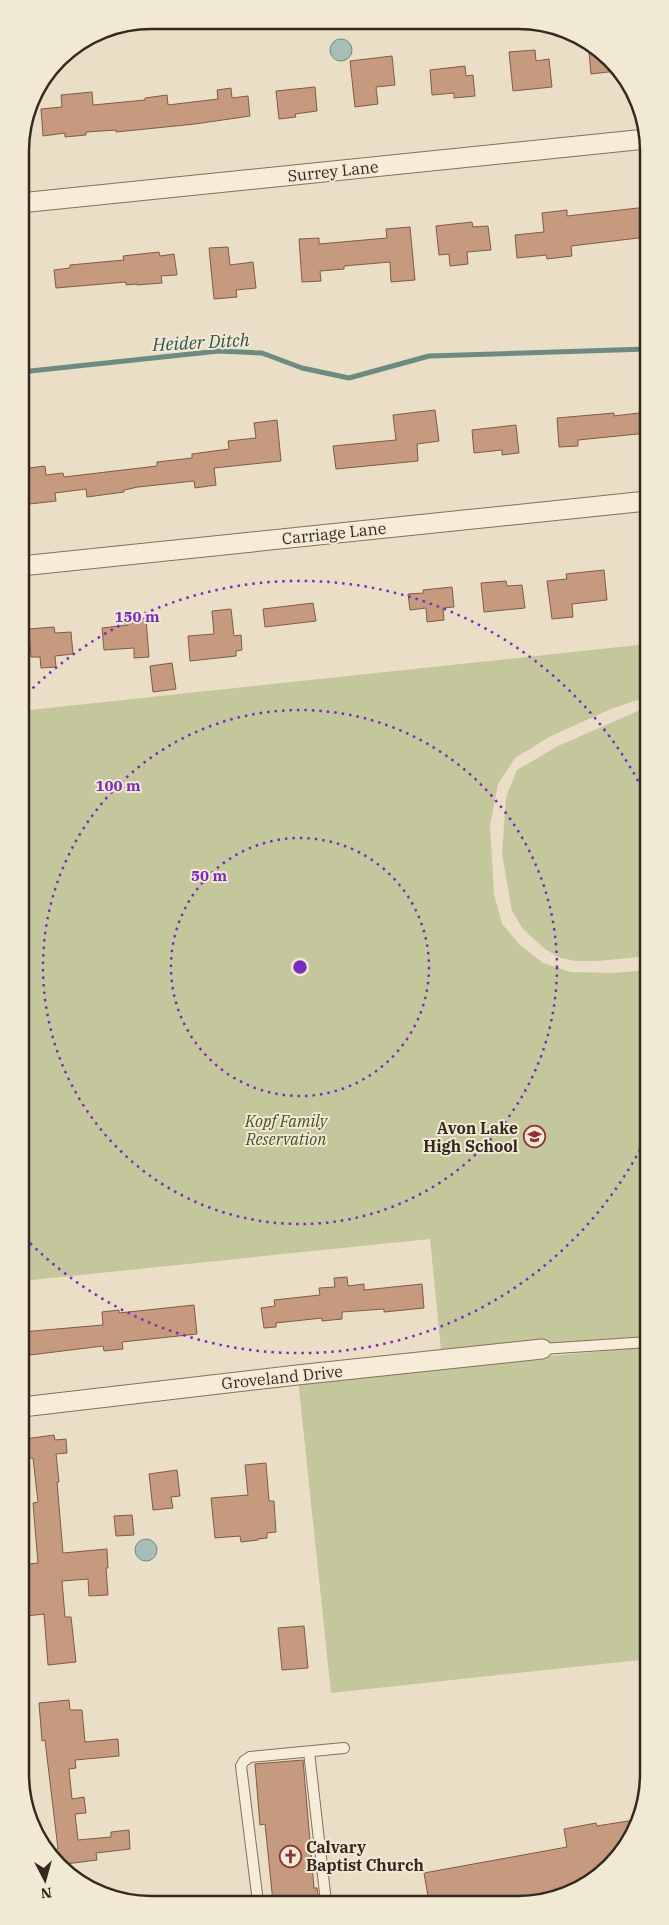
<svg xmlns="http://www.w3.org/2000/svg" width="669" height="1925" font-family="'IBM Plex Serif',serif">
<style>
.green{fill:#c3c79b}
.water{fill:#a7beb6;stroke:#6e8b83}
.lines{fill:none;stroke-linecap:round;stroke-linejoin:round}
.stream{stroke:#6e8b83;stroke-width:5}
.building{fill:#c59a7f;stroke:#815b45}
.service-casing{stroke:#84705d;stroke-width:12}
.minor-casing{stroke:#84705d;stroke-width:21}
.service{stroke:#f6ecd8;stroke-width:10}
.minor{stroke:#f6ecd8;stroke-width:19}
.ring{fill:none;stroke:#7b2cbf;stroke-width:2.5;stroke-dasharray:2.5 5}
.labels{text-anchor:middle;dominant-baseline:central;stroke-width:4;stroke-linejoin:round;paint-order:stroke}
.street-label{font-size:16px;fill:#352920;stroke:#f2e9d5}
.park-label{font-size:16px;font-style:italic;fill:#475028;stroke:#f2e9d5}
.poi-label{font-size:16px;font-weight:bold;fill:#352920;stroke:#f2e9d5;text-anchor:end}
.water-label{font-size:18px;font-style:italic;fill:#305350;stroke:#f2e9d5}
.rim{fill:none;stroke:#352920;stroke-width:2.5}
.centre{fill:#7b2cbf;stroke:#f2e9d5;stroke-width:2.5}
.ring-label{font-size:15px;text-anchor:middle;font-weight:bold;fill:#7b2cbf;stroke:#f2e9d5;stroke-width:4;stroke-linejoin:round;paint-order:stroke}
</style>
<rect width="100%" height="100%" fill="#eadec6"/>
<g class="green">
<path d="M647,644V697L613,708L551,736L515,758L498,784L490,825L494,894L502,924L520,945L543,963L571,972L614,973L648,970V1342L442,1360L430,1239L22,1281L21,711Z"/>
<path d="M647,707L648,956L598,961H574L558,957L545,949L523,929L512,911L502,854L506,797L517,770L558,746Z"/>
<path d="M648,1347L649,1659L331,1693L298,1379Z"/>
</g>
<g class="water">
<circle cx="341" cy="50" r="11"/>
<circle cx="146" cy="1550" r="11"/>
</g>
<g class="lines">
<path class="stream" d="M21,372L219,351L262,353L302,368L349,378L429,356L647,349"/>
</g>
<g class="building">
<path d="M535,50L536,61L549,59L552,87L513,91L509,52Z"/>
<path d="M598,51L610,58L617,71L591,74L589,52Z"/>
<path d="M392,56L395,85L376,87L378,104L355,107L350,61Z"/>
<path d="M465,66L466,76L473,75L475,96L454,98V93L432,95L430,70Z"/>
<path d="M315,87L317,111L295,114L296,117L279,119L276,91Z"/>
<path d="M231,88L232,98L248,96L250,116L195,124L116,132V130L86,132V135L65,137V133L43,136L41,109L62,107L61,95L92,92L93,105L145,100V98L167,95L168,105L218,99L217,90Z"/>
<path d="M647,207V237L571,246L572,256L547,259L546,255L517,258L515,235L544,232L542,213L567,210V216Z"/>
<path d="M472,222L473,227L488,226L491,250L467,252L468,264L450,266L449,254L439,255L436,226Z"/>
<path d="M410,227L415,280L391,282L390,262L344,266V269L320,271L321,281L302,282L299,239L319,238V244L387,238L386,229Z"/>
<path d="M228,247L230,265L253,262L256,288L236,290L237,297L214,299L209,248Z"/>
<path d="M159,252L160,256L174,254L177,275L161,276L162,283L137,285V284L126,285V282L56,288L54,270L70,268V265L124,260L123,256Z"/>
<path d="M435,410L439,441L417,444L418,461L336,469L333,446L396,440L393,415Z"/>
<path d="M647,412V433L578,440V446L559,447L557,418L614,413V416Z"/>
<path d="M277,420L281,461L214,468L216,485L195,488L194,481L138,487L124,490V492L87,497L86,489L55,493L56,501L21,505V469L45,466L46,475L63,473L64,477L157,466V462L192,458V454L229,449L228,441L256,438L254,423Z"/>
<path d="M516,425L519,453L502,455V450L474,453L472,430Z"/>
<path d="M604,570L607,600L572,604L573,617L552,619L547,581L567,579L566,574Z"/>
<path d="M506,581L507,586L522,585L525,608L484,612L481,583Z"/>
<path d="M452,587L454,607L443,608L444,620L427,622L426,608L410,610L408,594L424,593L423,590Z"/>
<path d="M313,603L316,621L265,627L263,609Z"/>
<path d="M231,609L234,636L241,635L242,650L236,651V656L190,661L188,636L214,634L212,611Z"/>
<path d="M146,618L149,657L134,658V648L104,650L102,628L128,625V619Z"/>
<path d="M54,627L55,633L71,632L73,654L55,656L56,667L41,668L40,657H31L29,629Z"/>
<path d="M172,663L176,689L153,692L150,666Z"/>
<path d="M347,1277L348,1286L364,1284V1290L422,1284L424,1308L384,1312V1309L342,1312V1319L322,1321V1318L276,1323V1327L264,1328L261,1308L275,1306L274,1300L320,1295L319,1288L335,1287L334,1278Z"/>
<path d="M194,1305L197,1334L122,1342L123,1349L104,1351L103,1346L22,1356V1332L103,1325L102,1312L119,1310V1313Z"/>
<path d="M54,1435L55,1440L66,1439L67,1453L56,1454L59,1482H57L63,1553L107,1549L108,1568H106L108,1595L89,1596L88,1579L62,1581L65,1617H71L76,1662L48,1665L44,1614L26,1616L22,1565L38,1563L33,1503L38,1502L33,1458H27L24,1439Z"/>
<path d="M266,1463L269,1501H274L276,1532L267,1533V1538L258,1539V1540L241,1542L240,1536L215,1538L211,1498L248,1495L245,1465Z"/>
<path d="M177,1470L180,1496L171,1497L173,1508L153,1510L149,1474Z"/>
<path d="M132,1515L134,1535L116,1536L114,1516Z"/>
<path d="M304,1626L308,1668L282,1670L278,1628Z"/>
<path d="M69,1700L70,1710H82L85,1742L118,1739L119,1756L75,1760L76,1768L69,1769L72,1799L84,1797L86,1813L75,1814L78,1840L111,1837V1832L129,1830L130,1849L96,1853L97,1860L58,1865L54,1858L53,1850L58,1849L45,1740L42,1741L39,1703Z"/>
<path d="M303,1760L314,1888H317L319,1902H273L265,1824L260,1825L255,1764Z"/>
<path d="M640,1819L639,1824L617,1860L584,1887L544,1902H429L424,1873L567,1847L564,1829L596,1823L597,1826Z"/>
</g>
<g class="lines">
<defs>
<g id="service">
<path d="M542,1349L648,1342"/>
<path d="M309,1752L326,1902"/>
<path d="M258,1902L241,1766L244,1761L250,1757L344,1748"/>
</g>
<g id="minor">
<path d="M20,203L646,139"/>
<path d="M21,566L647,501"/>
<path d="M22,1407L297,1375L542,1349"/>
</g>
</defs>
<use href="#service" class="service-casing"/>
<use href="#minor" class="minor-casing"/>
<use href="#service" class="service"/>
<use href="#minor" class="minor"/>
</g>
<g class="ring">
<circle cx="300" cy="967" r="129"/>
<circle cx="300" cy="967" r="257"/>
<path d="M647 1136A386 386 0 0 1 22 1235M22 699A386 386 0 0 1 647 798"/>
</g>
<defs>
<symbol id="school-ring" viewBox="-11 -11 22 22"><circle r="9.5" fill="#f2e9d5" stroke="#8d3336" stroke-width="1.5"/><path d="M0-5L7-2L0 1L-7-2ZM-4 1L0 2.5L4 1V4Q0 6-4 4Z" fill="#8d3336"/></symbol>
<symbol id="church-ring" viewBox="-11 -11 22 22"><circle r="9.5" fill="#f2e9d5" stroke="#8d3336" stroke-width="1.5"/><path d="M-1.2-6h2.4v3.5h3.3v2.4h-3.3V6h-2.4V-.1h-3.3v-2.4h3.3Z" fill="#8d3336"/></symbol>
</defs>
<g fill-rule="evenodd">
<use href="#school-ring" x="522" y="1124" width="25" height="25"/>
<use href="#church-ring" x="278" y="1844" width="25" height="25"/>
</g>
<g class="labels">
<g class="street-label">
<text transform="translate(333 171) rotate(-6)">Surrey Lane</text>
<text transform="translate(334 533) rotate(-6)">Carriage Lane</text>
<text transform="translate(282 1377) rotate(-6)">Groveland Drive</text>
</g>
<g class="park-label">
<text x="286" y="1121">Kopf Family<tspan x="286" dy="18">Reservation</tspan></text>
</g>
<g class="poi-label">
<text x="518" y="1128">Avon Lake<tspan x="518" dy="18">High School</tspan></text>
<text x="306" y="1847" text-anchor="start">Calvary<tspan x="306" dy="18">Baptist Church</tspan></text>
</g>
<g class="water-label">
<text transform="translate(201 342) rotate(-3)">Heider Ditch</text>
</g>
</g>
<path d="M0 0H669V1925H0ZM151 29H518A122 122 0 0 1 640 151V1774A122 122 0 0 1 518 1896H151A122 122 0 0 1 29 1774V151A122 122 0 0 1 151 29Z" fill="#f2e9d5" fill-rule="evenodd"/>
<path class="rim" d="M151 29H518A122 122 0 0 1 640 151V1774A122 122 0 0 1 518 1896H151A122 122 0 0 1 29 1774V151A122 122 0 0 1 151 29Z"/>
<circle cx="300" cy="967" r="8" class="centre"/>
<g class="ring-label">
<text x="137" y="622">150 m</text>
<text x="118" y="791">100 m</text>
<text x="209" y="881">50 m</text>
</g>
<g transform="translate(45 1880) rotate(174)" stroke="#f2e9d5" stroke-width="4" paint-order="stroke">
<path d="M0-4L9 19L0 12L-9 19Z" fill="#352920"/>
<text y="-8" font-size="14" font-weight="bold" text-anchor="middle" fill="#352920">N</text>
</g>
</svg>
